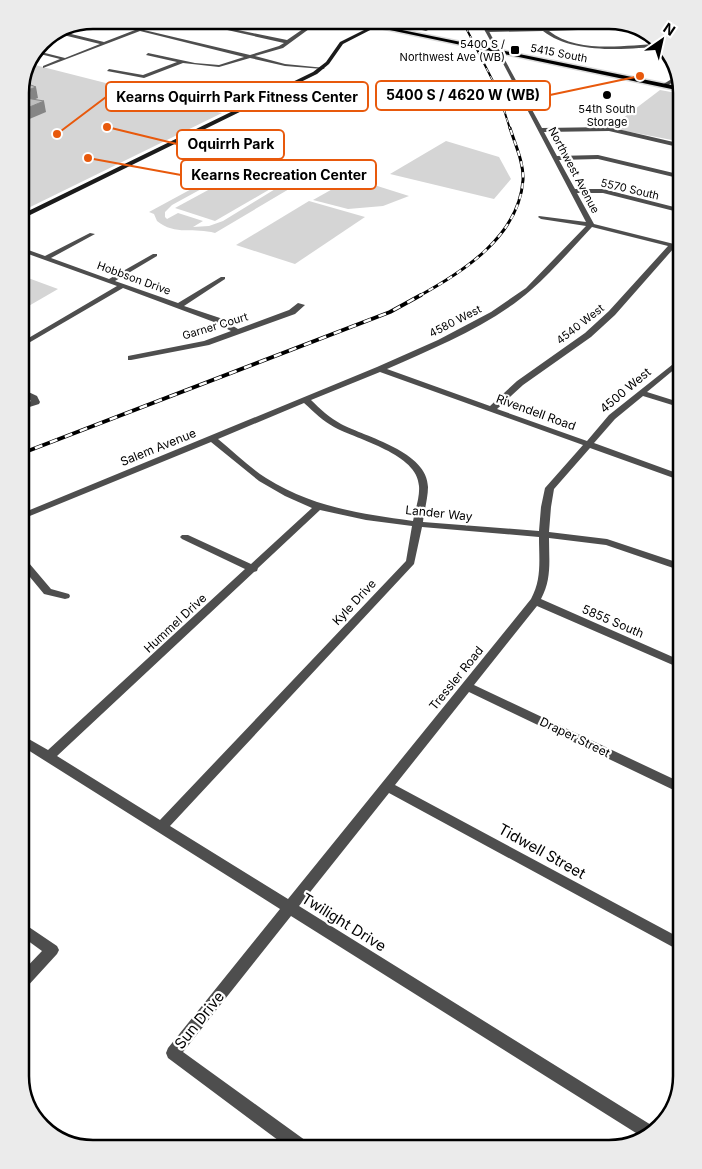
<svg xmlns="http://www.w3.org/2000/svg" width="702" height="1169" font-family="Inter,sans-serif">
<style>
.green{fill:#d5d5d5;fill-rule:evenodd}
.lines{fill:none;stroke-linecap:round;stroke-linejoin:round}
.primary-casing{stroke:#dbdbdb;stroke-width:3}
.minor{fill:#4e4e4e;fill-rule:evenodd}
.tertiary{fill:#4e4e4e;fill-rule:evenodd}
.secondary{fill:#1b1b1b;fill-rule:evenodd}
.primary{fill:#000;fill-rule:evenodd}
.rail-far2-casing{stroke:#000;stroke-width:2}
.rail-far1-casing{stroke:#000;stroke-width:3}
.rail-casing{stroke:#000;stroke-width:4}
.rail-far2{stroke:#fff;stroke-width:1;stroke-dasharray:4.5;stroke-linecap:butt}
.rail-far1{stroke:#fff;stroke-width:2;stroke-dasharray:5.5;stroke-linecap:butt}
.rail{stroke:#fff;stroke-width:2.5;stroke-dasharray:8;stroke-linecap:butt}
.shaded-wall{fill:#858585}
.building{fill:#bebebe;stroke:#858585}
.poi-dot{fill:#000;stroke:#fff;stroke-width:2}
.labels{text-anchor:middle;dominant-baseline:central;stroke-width:4.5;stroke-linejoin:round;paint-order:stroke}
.far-poi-label{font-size:11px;fill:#000;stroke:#fff;text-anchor:end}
.far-street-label{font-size:11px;fill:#000;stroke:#fff}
.street-label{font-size:12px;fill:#000;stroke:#fff}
.near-street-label{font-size:15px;fill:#000;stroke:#fff}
.rim{fill:none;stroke:#000;stroke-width:2.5}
.leader{fill:none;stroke:#e8590c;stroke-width:2}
.callout-dot{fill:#e8590c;stroke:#fff;stroke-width:2}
.callout{fill:#fff;stroke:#e8590c;stroke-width:2}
.callout-label{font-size:14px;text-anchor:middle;font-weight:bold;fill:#000}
</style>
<rect width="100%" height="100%" fill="#fff"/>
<g class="green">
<path d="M31,64L208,109L195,106L200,103L218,108L212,111L222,113L20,212V89Z"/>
<path d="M660,90L682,94V142L610,128Z"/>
<path d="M446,141L499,157L511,179L494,199L390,174Z"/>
<path d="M243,161C259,165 292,155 300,177L306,179L215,233C195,227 175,236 157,221L154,214L149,212ZM257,165L280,168L290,175V180L223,221L209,226L193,227L203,221L178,213L167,219L165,217V212L172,205L236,170Z"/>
<path d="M245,170L284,181L215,221L175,208Z"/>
<path d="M352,178L409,196L383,206L348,209L313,200Z"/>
<path d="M309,201L365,217L295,264L236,245Z"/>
<path d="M20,275L58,289L20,311Z"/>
</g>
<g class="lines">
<defs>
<path id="primary" d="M342,20H353L681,87V91Z"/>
</defs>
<use href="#primary" class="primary-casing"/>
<g class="minor">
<path d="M96,20C109,20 129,30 140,28C150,27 157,20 167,20L144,30L250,55L279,46L284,43L214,27V25L287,40L303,29L267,20H275L309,29L283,48L255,56L285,64L325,68L323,69L285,66L250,58L219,67L183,63L144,78L107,71L109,69L143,75L177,62L146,55L148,53L195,63L219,65L244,57L140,31L43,68V66L60,59L36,53L37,51L65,58L100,44L59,34L63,32L104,42L135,30Z"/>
<path d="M382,20H390L428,30L426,31Z"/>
<path d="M630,26L636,28L549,31C578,54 625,45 659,44L661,46C626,50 572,54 543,31L487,32L485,31L487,30Z"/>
<path d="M496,50L500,51L542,128L609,127L682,144V148L609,131L544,132L557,156L598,155L682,175V179L598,159L559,160L575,189H603L682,209V213L603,193H577L594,224L682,246V250L674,248L615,315L591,337L523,385L497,409L587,441L609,415L682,357V363L647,392L682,403V408L643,396L615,419L594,443L682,475V481L590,448L554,489L551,507L549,532L607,539L682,564V571L606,545L549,538C549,560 552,579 541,599L682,661V669L537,606L474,685L682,783V794L469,692L395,785L682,939V952L389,793L299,906L656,1128L644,1138L291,916L183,1052L309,1143L311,1149H290L168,1058L166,1053L168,1048L280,909L20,745V734L48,750L245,569L182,539L180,537L182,535H188L251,564L312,508L285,496L259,481L211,442L20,520V514L377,367L438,340L491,312L526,288L586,226L541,219L538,217L539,216L586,222ZM592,227L668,246L609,311L585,333L517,381L490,406L387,369C436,347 490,326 531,290C553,271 572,248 592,227ZM380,372L583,445L545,488L541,507L539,531L423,522C424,511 428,498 428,487C428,452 366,437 341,424C330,418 320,409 311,400ZM304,403C314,412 323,421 334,427C358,440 418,454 419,486C420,497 415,510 413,521C359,513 314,508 266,478C249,467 234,452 218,439ZM320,510L366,520L412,526L406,561L160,820L57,756L254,572L257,571L258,568ZM422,527L539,537C539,560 542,579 531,599L288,899L170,826L414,564Z"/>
<path d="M90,233L95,234L51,258L109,279L153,254H157V256L115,281L178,303L221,277H225V279L184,306L220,318L238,329L289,310L298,303L305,305L295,314L209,345L131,360H128V356L204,341L231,331L214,322L123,288L20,348V343L117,286L20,251V247L45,256Z"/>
<path d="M20,388L37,396L40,402L39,404L20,410V405L31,401L20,393Z"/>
<path d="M20,555L23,556L51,589L69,594L70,596L69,598L65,599L44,594L20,565Z"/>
<path d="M20,921L57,946L59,950L57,954L25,989L20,991V974L42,951L20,935Z"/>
</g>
<g class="tertiary">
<path d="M479,20H483L500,52L496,51Z"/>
<path d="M678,75V78L666,87H662V85Z"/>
</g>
<path class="secondary" d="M374,25L378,26L343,44L329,64L317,74L20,220V215L313,72L326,62L340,42Z"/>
<use href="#primary" class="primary"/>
<defs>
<path id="rail-far2" d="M462,20L498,91L510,129"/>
<path id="rail-far1" d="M419,296C463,272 519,236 523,180C524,163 515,144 510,128"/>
<path id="rail" d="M20,454L390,312L421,295"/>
</defs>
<use href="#rail-far2" class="rail-far2-casing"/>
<use href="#rail-far1" class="rail-far1-casing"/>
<use href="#rail" class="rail-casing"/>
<use href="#rail-far2" class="rail-far2"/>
<use href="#rail-far1" class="rail-far1"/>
<use href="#rail" class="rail"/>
</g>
<g class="shaded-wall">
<path d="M36,87L38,98L20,105V93Z"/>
<path d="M44,101L46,112L20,123V111Z"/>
</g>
<g class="building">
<path d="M23,82L36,87L20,93V89Z"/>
<path d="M20,97L44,101L20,111Z"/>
</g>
<g class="poi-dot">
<rect x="510" y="45" width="10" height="10" rx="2.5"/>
<circle cx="607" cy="95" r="5"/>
</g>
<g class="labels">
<g class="far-poi-label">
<text x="505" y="44">5400 S /<tspan x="505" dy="13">Northwest Ave (WB)</tspan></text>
<text x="607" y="109" text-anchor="middle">54th South<tspan x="607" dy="13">Storage</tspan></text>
</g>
<g class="far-street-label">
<text transform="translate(559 53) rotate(11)">5415 South</text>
<text transform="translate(574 170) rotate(62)">Northwest Avenue</text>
<text transform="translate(630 189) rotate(13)">5570 South</text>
<text transform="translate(134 278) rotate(20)">Hobbson Drive</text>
<text transform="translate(455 321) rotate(-27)">4580 West</text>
<text transform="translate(580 324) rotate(-38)">4540 West</text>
<text transform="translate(215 326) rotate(-17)">Garner Court</text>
</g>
<g class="street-label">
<text transform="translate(625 390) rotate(-40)">4500 West</text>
<text transform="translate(536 412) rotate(20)">Rivendell Road</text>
<text transform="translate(158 447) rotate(-22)">Salem Avenue</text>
<text transform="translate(439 513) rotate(6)">Lander Way</text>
<text transform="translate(354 602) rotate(-47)">Kyle Drive</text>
<text transform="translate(613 621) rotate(23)">5855 South</text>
<text transform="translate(175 623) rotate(-43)">Hummel Drive</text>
<text transform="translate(456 678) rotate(-51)">Tressler Road</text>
<text transform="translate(575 737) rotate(26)">Draper Street</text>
</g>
<g class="near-street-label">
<text transform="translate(542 851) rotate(29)">Tidwell Street</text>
<text transform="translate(344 922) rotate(32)">Twilight Drive</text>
<text transform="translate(199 1020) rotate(-51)">Sun Drive</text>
</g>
</g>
<path d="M0 0H702V1169H0ZM93 29H609A64 64 0 0 1 673 93V1076A64 64 0 0 1 609 1140H93A64 64 0 0 1 29 1076V93A64 64 0 0 1 93 29Z" fill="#ebebeb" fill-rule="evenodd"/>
<path class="rim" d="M93 29H609A64 64 0 0 1 673 93V1076A64 64 0 0 1 609 1140H93A64 64 0 0 1 29 1076V93A64 64 0 0 1 93 29Z"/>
<path class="leader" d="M640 76L550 95M57 134L106 97M107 127L177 144M88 158L181 175"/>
<g class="callout-dot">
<circle cx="640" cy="76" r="5"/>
<circle cx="57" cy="134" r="5"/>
<circle cx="107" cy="127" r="5"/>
<circle cx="88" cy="158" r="5"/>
</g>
<g class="callout">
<rect x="376" y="81" width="174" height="29" rx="5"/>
<rect x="106" y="82" width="262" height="29" rx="5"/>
<rect x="177" y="130" width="107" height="29" rx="5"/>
<rect x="181" y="160" width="195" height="29" rx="5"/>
</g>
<g class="callout-label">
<text x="463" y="100">5400 S / 4620 W (WB)</text>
<text x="237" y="102">Kearns Oquirrh Park Fitness Center</text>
<text x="231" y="149">Oquirrh Park</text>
<text x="279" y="180">Kearns Recreation Center</text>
</g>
<g transform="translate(662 40) rotate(34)" stroke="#ffffff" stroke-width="4" paint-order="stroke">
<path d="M0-4L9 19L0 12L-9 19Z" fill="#000000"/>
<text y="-8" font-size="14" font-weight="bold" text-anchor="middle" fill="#000000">N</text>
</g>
</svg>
